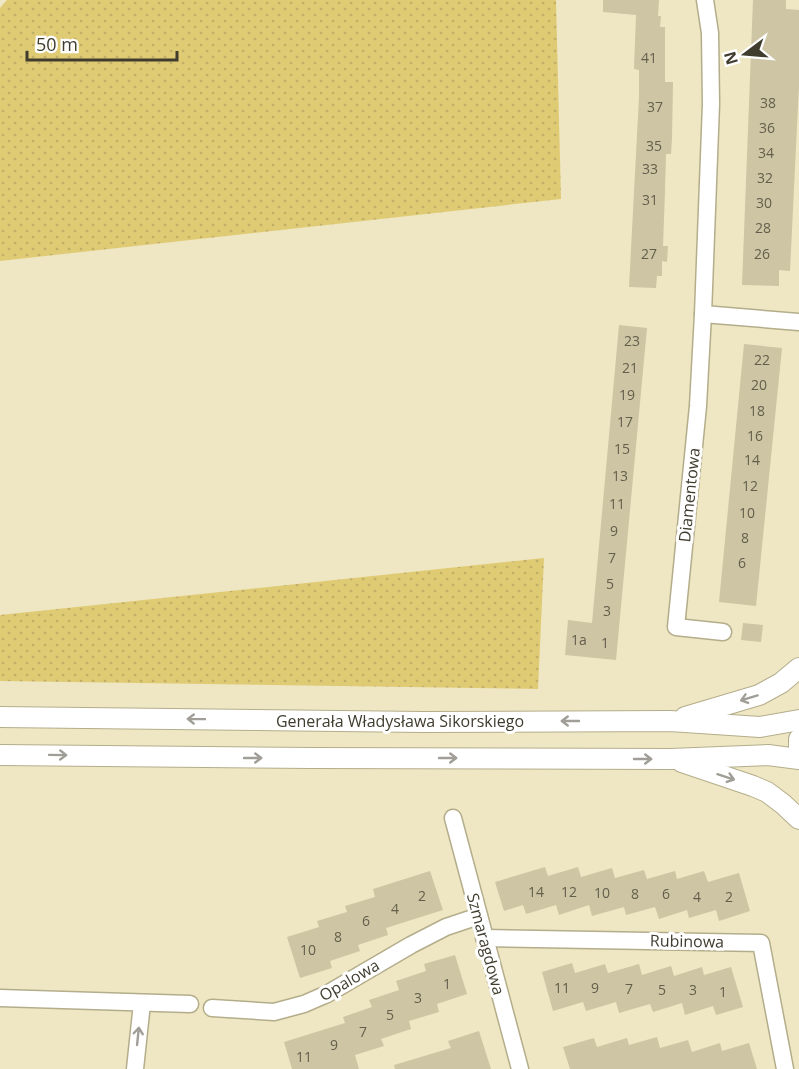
<svg xmlns="http://www.w3.org/2000/svg" width="799" height="1069" font-family="'Open Sans',sans-serif">
<style>
.grass{fill:url(#grass-dots)}
.building{fill:#cdc5a3}
.lines{fill:none;stroke-linecap:round;stroke-linejoin:round}
.minor-casing{stroke:#b4ad8b;stroke-width:19}
.tertiary-casing{stroke:#b4ad8b;stroke-width:22}
.minor{stroke:#fff;stroke-width:16}
.tertiary{stroke:#fff;stroke-width:20}
.oneway{stroke:#a09e97}
.labels{text-anchor:middle;dominant-baseline:central;stroke-width:6;stroke-linejoin:round;paint-order:stroke}
.number-label{font-size:14px;fill:#635f4c}
.street-label{font-size:16px;fill:#403d2f;stroke:#fff}
</style>
<defs>
<pattern id="grass-dots" width="8" height="8" patternUnits="userSpaceOnUse" patternTransform="scale(1.5)"><rect width="8" height="8" fill="#e0cb75"/><path d="M2 2h.1M6 6h.1" fill="none" stroke="#c1af66" stroke-width="1.8" stroke-linecap="round"/></pattern>
</defs>
<rect width="100%" height="100%" fill="#efe7c3"/>
<g class="grass">
<path d="M7,0H556L561,199L0,261V8Z"/>
<path d="M544,558L538,689L0,681V615Z"/>
</g>
<g class="building">
<path d="M603,0H659L658,16H661L660,27H665V82H673L672,138L671,154H666L665,191L663,246H668L667,262L662,261V276H657L656,288L629,287L639,97V70L634,69L636,15L603,12Z"/>
<path d="M753,0H786V9L799,10V85L790,271L779,270V286L742,285Z"/>
<path d="M619,325L647,328L616,660L565,655L568,620L592,623Z"/>
<path d="M744,344L782,348L756,606L719,602Z"/>
<path d="M743,623L763,625L761,642L741,640Z"/>
<path d="M545,867L548,876L578,867L581,877L612,868L615,878L644,870L647,879L675,871L677,879L704,871L708,882L739,873L750,911L719,921L716,910L689,918L687,910L659,919L655,907L626,915L624,907L592,916L589,905L559,915L556,905L526,914L523,905L504,911L495,882Z"/>
<path d="M430,871L443,910L386,928L388,935L358,945L360,951L330,961L332,968L300,978L287,937L319,927L317,921L347,912L345,906L375,897L373,889Z"/>
<path d="M455,955L467,994L437,1004L439,1012L409,1021L411,1029L381,1039L384,1046L355,1055L359,1069H292L284,1042L345,1023L343,1017L372,1007L369,1000L399,990L396,981L426,971L424,964Z"/>
<path d="M572,963L575,973L605,964L608,973L639,964L642,975L671,966L674,976L702,967L704,975L731,967L743,1007L716,1015L713,1006L685,1015L682,1003L653,1012L650,1004L619,1013L616,1002L586,1011L583,1002L553,1011L542,972Z"/>
<path d="M479,1031L491,1069H395L394,1065L451,1048L448,1041Z"/>
<path d="M657,1037L660,1048L688,1040L692,1052L720,1043L722,1051L749,1043L757,1069H570L563,1047L594,1038L597,1047L627,1038L629,1045Z"/>
</g>
<g class="lines">
<defs>
<g id="minor">
<path d="M705,0L710,33L711,104L703,314L698,406L676,627L723,632"/>
<path d="M703,314L799,322"/>
<path d="M453,818L520,1069"/>
<path d="M484,938L761,943L785,1069"/>
<path d="M0,998L190,1004"/>
<path d="M212,1008L274,1012L304,1004L327,994L411,945L446,927L479,916"/>
<path d="M135,1069L142,1003"/>
</g>
<g id="tertiary">
<path d="M0,717L423,722L670,721L760,727L799,720"/>
<path d="M685,717L759,695L781,683L799,668"/>
<path d="M799,739V749"/>
<path d="M0,755L312,758L671,759L768,755L799,759"/>
<path d="M682,762L753,786L767,792L783,804L799,819"/>
</g>
</defs>
<use href="#minor" class="minor-casing"/>
<use href="#tertiary" class="tertiary-casing"/>
<use href="#minor" class="minor"/>
<use href="#tertiary" class="tertiary"/>
</g>
<defs><path id="oneway-shaft" d="M-6 0H5M1.5-3L5.5 0L1.5 3" fill="none" stroke-width="1.6" stroke-linecap="round" stroke-linejoin="round" transform="scale(1.5)"/></defs>
<g class="oneway">
<use href="#oneway-shaft" transform="translate(749 698) rotate(163)"/>
<use href="#oneway-shaft" transform="translate(196 719) rotate(-179)"/>
<use href="#oneway-shaft" transform="translate(570 721) rotate(180)"/>
<use href="#oneway-shaft" transform="translate(58 755) rotate(1)"/>
<use href="#oneway-shaft" transform="translate(253 758)"/>
<use href="#oneway-shaft" transform="translate(448 758)"/>
<use href="#oneway-shaft" transform="translate(643 759)"/>
<use href="#oneway-shaft" transform="translate(726 777) rotate(18)"/>
<use href="#oneway-shaft" transform="translate(138 1036) rotate(-84)"/>
</g>
<g class="labels">
<g class="number-label">
<text x="649" y="57">41</text>
<text x="768" y="102">38</text>
<text x="655" y="106">37</text>
<text x="767" y="127">36</text>
<text x="654" y="145">35</text>
<text x="766" y="152">34</text>
<text x="650" y="168">33</text>
<text x="765" y="177">32</text>
<text x="650" y="199">31</text>
<text x="764" y="202">30</text>
<text x="763" y="227">28</text>
<text x="649" y="253">27</text>
<text x="762" y="253">26</text>
<text x="632" y="340">23</text>
<text x="762" y="359">22</text>
<text x="630" y="367">21</text>
<text x="759" y="384">20</text>
<text x="627" y="394">19</text>
<text x="757" y="410">18</text>
<text x="625" y="421">17</text>
<text x="755" y="435">16</text>
<text x="622" y="448">15</text>
<text x="752" y="459">14</text>
<text x="620" y="475">13</text>
<text x="750" y="485">12</text>
<text x="617" y="503">11</text>
<text x="747" y="512">10</text>
<text x="614" y="530">9</text>
<text x="745" y="537">8</text>
<text x="612" y="557">7</text>
<text x="742" y="562">6</text>
<text x="610" y="583">5</text>
<text x="607" y="610">3</text>
<text x="579" y="639">1a</text>
<text x="605" y="642">1</text>
<text x="536" y="891">14</text>
<text x="569" y="891">12</text>
<text x="602" y="892">10</text>
<text x="635" y="893">8</text>
<text x="666" y="893">6</text>
<text x="422" y="895">2</text>
<text x="697" y="896">4</text>
<text x="729" y="896">2</text>
<text x="395" y="908">4</text>
<text x="366" y="920">6</text>
<text x="338" y="936">8</text>
<text x="308" y="949">10</text>
<text x="447" y="983">1</text>
<text x="562" y="987">11</text>
<text x="595" y="987">9</text>
<text x="629" y="988">7</text>
<text x="662" y="989">5</text>
<text x="693" y="989">3</text>
<text x="723" y="991">1</text>
<text x="418" y="997">3</text>
<text x="390" y="1014">5</text>
<text x="363" y="1031">7</text>
<text x="334" y="1044">9</text>
<text x="304" y="1056">11</text>
</g>
<g class="street-label">
<text transform="translate(689 495) rotate(-84)">Diamentowa</text>
<text x="400" y="721">Generała Władysława Sikorskiego</text>
<text transform="translate(687 941) rotate(1)">Rubinowa</text>
<text transform="translate(486 944) rotate(75)">Szmaragdowa</text>
<text transform="translate(349 980) rotate(-30)">Opalowa</text>
</g>
</g>
<g transform="translate(745 54) rotate(254)" stroke="#ffffff" stroke-width="4.5" paint-order="stroke">
<path d="M0-4.5L10 22L0 15L-10 22Z" fill="#403d2f"/>
<text y="-9" font-size="16" font-weight="bold" text-anchor="middle" fill="#403d2f">N</text>
</g>
<path d="M27 51v9h150v-9" fill="none" stroke="#403d2f" stroke-width="3"/>
<text x="36" y="51" font-size="18" fill="#403d2f" stroke="#ffffff" stroke-width="4.5" paint-order="stroke">50 m</text>
</svg>
